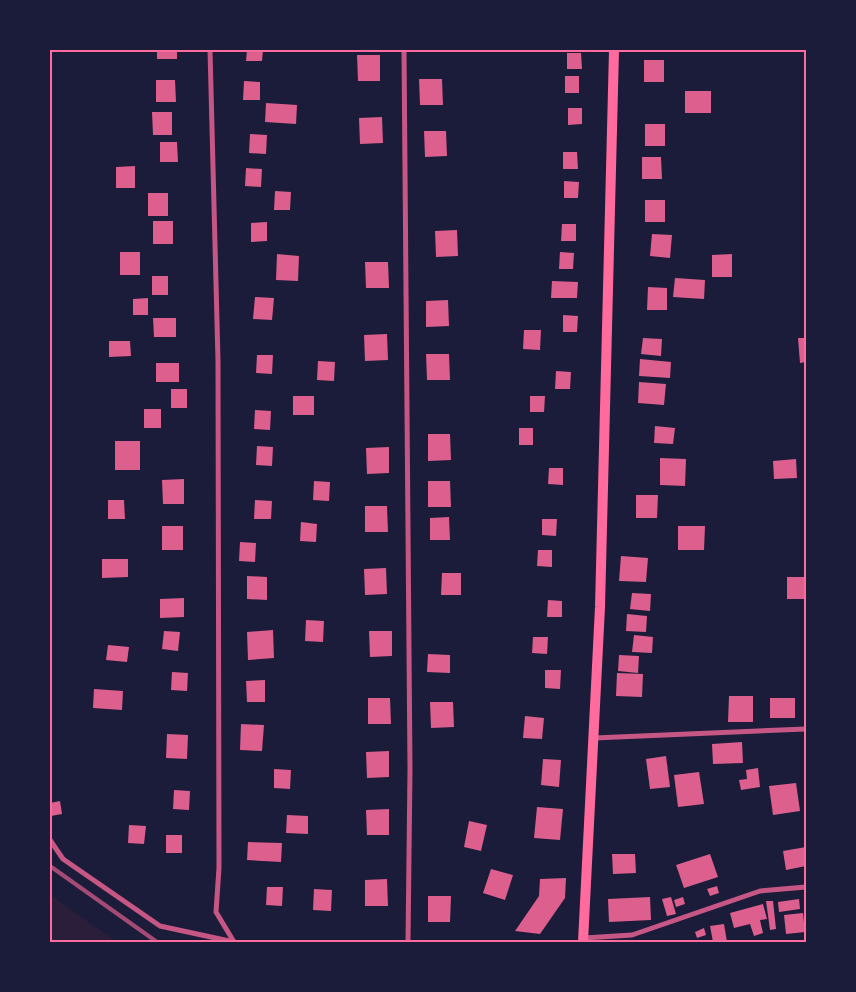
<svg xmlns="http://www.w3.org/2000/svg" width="856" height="992" font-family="'DejaVu Sans',sans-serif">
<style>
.green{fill:#2a1e3b}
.building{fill:#dd5f8e}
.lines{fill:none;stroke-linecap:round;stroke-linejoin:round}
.minor{stroke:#c65784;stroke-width:5}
.secondary{stroke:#ff6b9d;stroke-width:10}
.rail{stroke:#a44b75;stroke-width:4}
.neatline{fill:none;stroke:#ff6b9d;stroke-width:2}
</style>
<rect width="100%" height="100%" fill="#1b1b3a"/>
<path class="green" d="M50,893L53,897L117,942H50Z"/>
<g class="building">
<rect x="157" y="50" width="20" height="9"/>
<path d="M247,50H263L262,61H246Z"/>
<path d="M567,53H581L582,69H567Z"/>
<path d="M357,55H380V81H358Z"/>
<rect x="644" y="60" width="20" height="22"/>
<rect x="565" y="76" width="14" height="17"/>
<path d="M419,79H442L443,105H420Z"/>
<path d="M156,80H175L176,102H156Z"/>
<path d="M244,81L260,82V100H243Z"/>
<rect x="685" y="91" width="26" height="22"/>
<path d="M266,103L297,105L296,124L265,122Z"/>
<path d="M568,108H582V124L568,125Z"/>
<path d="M152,112H172V135H153Z"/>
<path d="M382,117L383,143L360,144L359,118Z"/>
<rect x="645" y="124" width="20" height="22"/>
<path d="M424,131H446L447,156L425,157Z"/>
<path d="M250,134L267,135L266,154L249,153Z"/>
<path d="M160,142H177L178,162H160Z"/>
<path d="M563,152H577L578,169H563Z"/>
<path d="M642,157H661L662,179H642Z"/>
<path d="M135,166V188H116V167Z"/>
<path d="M246,168L262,169L261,187L245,186Z"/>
<path d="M564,181L579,182L578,198H564Z"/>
<path d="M275,191L291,192L290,210H274Z"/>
<rect x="148" y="193" width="20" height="23"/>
<rect x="645" y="200" width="20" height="22"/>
<rect x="153" y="221" width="20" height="23"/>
<path d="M267,222V241L251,242V223Z"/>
<path d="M562,224H576V241H561Z"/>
<path d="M457,230L458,256L436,257L435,231Z"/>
<path d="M652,234L672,235L670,258L650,256Z"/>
<rect x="120" y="252" width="20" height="23"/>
<path d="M560,252L574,253L573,269H559Z"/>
<path d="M277,254L299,256L298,281L276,280Z"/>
<path d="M732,254V277H712V255Z"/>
<path d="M365,262H388L389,288H366Z"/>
<rect x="152" y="276" width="16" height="19"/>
<path d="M675,278L705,280L704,299L673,297Z"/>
<path d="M552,281L578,282L577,298H551Z"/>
<path d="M648,287L667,288V310H647Z"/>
<path d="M255,297L274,298L272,320L253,319Z"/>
<path d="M148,298V315H133V299Z"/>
<path d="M448,300L449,326L426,327V301Z"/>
<path d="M563,315L578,316L577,332H563Z"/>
<path d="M153,318H176V337H154Z"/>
<path d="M524,330H541L540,350L523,349Z"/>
<path d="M387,334L388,360L365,361L364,335Z"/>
<path d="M643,338L662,339L661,356L641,354Z"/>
<path d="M798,338H806V362L800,363Z"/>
<path d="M109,341H130L131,356L109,357Z"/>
<path d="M426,354H449L450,380H427Z"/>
<path d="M257,355H273L272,374L256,373Z"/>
<path d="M640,359L671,362L670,378L639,376Z"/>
<path d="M318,361L335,362L334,381L317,380Z"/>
<rect x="156" y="363" width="23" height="19"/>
<path d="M556,371L571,372L570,389H555Z"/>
<path d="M639,382L666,384L664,405L638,403Z"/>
<rect x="171" y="389" width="16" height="19"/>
<rect x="293" y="396" width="21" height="19"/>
<path d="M530,396H545L544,412H530Z"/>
<rect x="144" y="409" width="17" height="19"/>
<path d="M255,410L271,411L270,430L254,429Z"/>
<path d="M655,426L675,428L673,444L654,443Z"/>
<rect x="519" y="428" width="14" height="17"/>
<path d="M428,434H450L451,460L428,461Z"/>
<rect x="115" y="441" width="25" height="29"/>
<path d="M257,446L273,447L272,466L256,465Z"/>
<path d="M389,447V473L367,474L366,448Z"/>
<path d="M660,458L686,459L685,486L660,485Z"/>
<path d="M796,459L797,478L774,479L773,461Z"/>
<path d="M549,468H563V485L548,484Z"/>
<path d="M184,479V504H163L162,480Z"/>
<path d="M314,481L330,482L329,501L313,500Z"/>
<path d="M428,481H450L451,507H428Z"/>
<path d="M636,495H658L657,518H636Z"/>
<path d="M108,500H124L125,519H108Z"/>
<path d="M255,500L272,501L271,519H254Z"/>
<path d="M365,506H387L388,532H365Z"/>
<path d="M449,517L450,540H430V518Z"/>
<path d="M542,519H557L556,536L542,535Z"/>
<path d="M301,522L317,524L316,542L300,541Z"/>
<rect x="162" y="526" width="21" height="24"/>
<path d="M678,526H705L704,550H678Z"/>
<path d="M240,542L256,543L255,562L239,561Z"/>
<path d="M538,550H552V567L537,566Z"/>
<path d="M621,556L648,558L646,582L619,581Z"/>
<path d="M102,559H128V577L102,578Z"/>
<path d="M386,568L387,594L365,595L364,569Z"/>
<path d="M442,573H461V595H441Z"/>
<path d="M247,576L267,577V600L247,599Z"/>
<rect x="787" y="577" width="19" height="22"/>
<path d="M632,593L651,594L650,611L630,609Z"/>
<path d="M184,598V617L160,618V599Z"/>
<path d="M548,600L562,601V617H547Z"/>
<path d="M627,614L647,616L646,632L626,631Z"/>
<path d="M306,620L324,621L323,642L305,641Z"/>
<path d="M273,630L274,658L248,660L247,632Z"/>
<path d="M164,631L180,632L178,651L162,649Z"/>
<path d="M369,631H392V656L370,657Z"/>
<path d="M634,635L653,637L652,653L632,652Z"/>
<path d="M533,637H548L547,654L532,653Z"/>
<path d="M108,645L129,647L127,662L106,660Z"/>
<path d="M428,654L450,655V673L427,672Z"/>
<path d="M619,655L639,656L638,673L618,671Z"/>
<path d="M545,670H561L560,689L545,688Z"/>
<path d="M172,672L188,673L187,691L171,690Z"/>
<path d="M617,673L643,674L642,697L616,696Z"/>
<path d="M265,680V702H247L246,681Z"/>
<path d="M94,689L123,691L122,710L93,708Z"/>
<path d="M729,696H753V722H728Z"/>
<path d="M368,698H390L391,724H368Z"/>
<rect x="770" y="698" width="25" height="20"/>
<path d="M430,702H453L454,727L431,728Z"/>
<path d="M525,716L544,718L542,739L523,738Z"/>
<path d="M241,724L264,725L262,751L240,750Z"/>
<path d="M167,734L188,735L187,759L166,758Z"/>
<path d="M742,742L743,763L713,764L712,744Z"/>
<path d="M389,751V777L367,778L366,752Z"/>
<path d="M666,756L670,787L650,789L646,759Z"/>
<path d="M543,759L561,760L559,787L541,785Z"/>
<path d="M758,768L760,787L741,790L739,780L747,779L746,770Z"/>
<path d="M274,769L291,770L290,789L274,788Z"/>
<path d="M699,772L704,804L678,807L674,775Z"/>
<path d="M796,783L800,811L773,815L769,786Z"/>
<path d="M174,790L190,791L189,810L173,809Z"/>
<path d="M60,801L62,814L51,816L50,803Z"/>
<path d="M537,807L563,809L560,840L534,838Z"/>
<path d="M389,809V835H367L366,810Z"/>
<path d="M287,815L308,816V834L286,833Z"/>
<path d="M469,821L487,825L481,851L464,847Z"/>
<path d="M129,825L146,826L144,844L128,843Z"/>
<rect x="166" y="835" width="16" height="18"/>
<path d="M248,842L282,843L281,862L247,860Z"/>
<path d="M806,847V866L786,870L783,851Z"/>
<path d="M612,854H635L636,873L613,874Z"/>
<path d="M710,854L718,877L684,888L676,865Z"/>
<path d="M491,869L513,875L505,900L483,893Z"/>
<path d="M566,878L565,898L540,934L515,931L539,896L540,879Z"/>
<path d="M387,879L388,906H365V880Z"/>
<path d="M717,886L719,893L710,896L707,889Z"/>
<path d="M267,887H283L282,906L266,905Z"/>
<path d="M314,889L332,890L331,911L313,910Z"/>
<path d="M428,896H451L450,922H428Z"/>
<path d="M650,897L651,920L609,922L608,899Z"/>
<path d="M671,897L676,914L667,916L662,899Z"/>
<path d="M683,897L685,904L676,907L674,900Z"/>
<path d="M799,899L800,909L779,912L778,902Z"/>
<path d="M766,901H773L776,929L770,930Z"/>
<path d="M763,904L767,919L760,920L763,933L754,936L750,924L734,928L730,913Z"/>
<path d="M803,913L805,932L786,934L784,915Z"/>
<path d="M724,924L727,942H713L710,926Z"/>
<path d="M704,928L706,935L697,938L695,932Z"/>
</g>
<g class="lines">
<g class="minor">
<path d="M210,50L218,361L219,868L216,912L234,942"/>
<path d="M404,50L410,769L408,942"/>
<path d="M594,738L806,729"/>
<path d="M50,840L63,859L160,926L234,942"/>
<path d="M584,938L632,935L760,891L806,887"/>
</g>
<path class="secondary" d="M583,942L600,607L614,50"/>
<path class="rail" d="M50,866L157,942"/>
</g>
<rect width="856" height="992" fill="none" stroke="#1b1b3a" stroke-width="102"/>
<rect x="51" y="51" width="754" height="890" class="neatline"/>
</svg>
